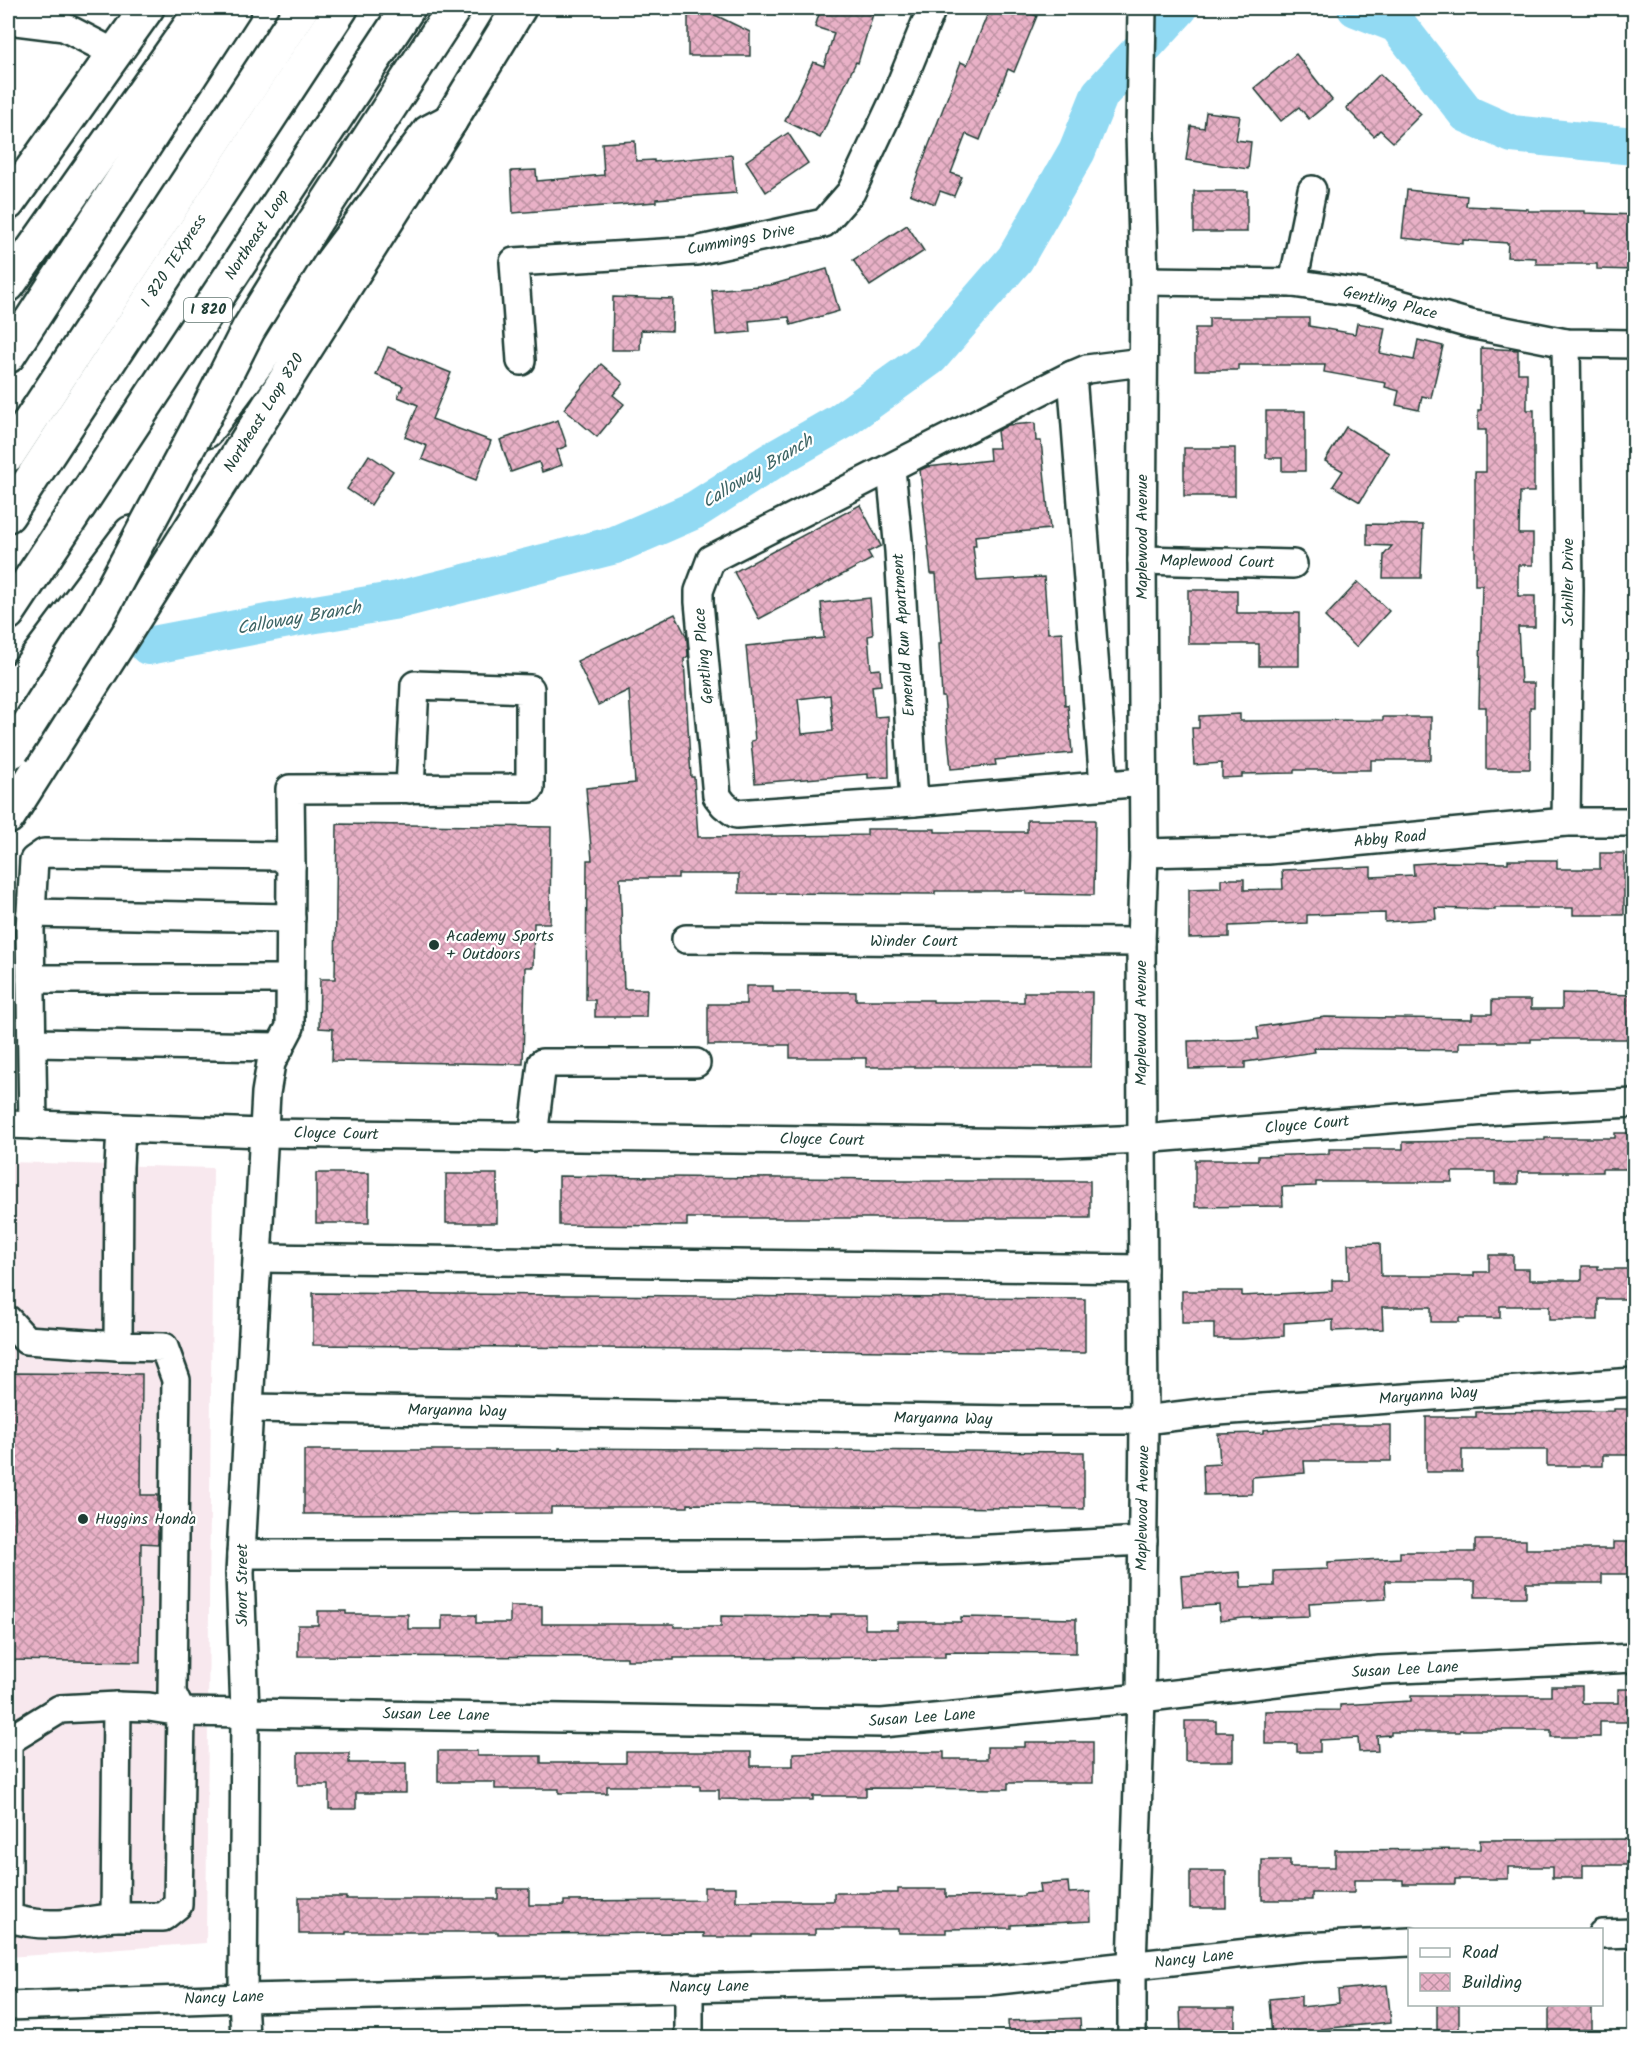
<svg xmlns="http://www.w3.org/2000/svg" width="1642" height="2045" font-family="Kalam,sans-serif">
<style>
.built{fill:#f8e8ee}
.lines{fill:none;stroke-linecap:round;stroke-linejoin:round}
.river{stroke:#92daf3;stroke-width:38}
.building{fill:url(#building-cross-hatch);stroke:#1f3d34;stroke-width:1.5;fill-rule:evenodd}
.minor-casing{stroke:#1f3d34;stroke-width:32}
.major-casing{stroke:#1f3d34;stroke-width:38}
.highway-casing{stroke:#1f3d34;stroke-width:38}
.minor{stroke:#fff;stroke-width:27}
.major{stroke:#fff;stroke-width:33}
.highway{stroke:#fff;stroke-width:33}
.highway-bridge-casing{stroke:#1f3d34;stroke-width:38;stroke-linecap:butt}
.highway-bridge{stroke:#fff;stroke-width:33}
.poi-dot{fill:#1f3d34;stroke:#fff;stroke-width:2}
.labels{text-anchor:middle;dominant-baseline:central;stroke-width:4.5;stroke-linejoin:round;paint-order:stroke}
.shield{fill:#fff;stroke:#627771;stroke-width:1.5}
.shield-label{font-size:15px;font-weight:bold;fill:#1f3d34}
.street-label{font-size:16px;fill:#1f3d34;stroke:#fff}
.poi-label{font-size:16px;fill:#1f3d34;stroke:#fff;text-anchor:start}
.water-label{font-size:18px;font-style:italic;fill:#3c6464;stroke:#fff}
</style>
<defs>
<pattern id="building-cross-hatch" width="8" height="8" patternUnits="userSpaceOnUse" patternTransform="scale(1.5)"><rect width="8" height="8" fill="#e9b1c7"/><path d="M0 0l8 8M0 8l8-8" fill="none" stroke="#bc91a2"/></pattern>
</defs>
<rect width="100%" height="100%" fill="#fff"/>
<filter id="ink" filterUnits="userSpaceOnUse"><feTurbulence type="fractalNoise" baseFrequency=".0167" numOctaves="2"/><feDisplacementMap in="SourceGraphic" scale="12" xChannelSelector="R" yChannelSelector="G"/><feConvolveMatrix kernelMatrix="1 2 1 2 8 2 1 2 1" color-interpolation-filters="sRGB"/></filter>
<g filter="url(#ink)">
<path class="built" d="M8,1162L213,1168L206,1943L8,1957Z"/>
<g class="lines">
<g class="river">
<path d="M1356,8L1397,24L1467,114L1512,134L1634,146"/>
<path d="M148,646L304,616L398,600L615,545L695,510L770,462L840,422L930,357L1015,259L1077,151L1100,94L1179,8"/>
</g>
</g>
<g class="building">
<path d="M821,8H852L873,14L858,63L856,62L820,138L785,121L813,62L824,66L834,33L815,27Z"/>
<path d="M990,8H1016L1037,16L1014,72L1008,69L980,140L966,134L951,173L962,177L954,196L940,191L935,204L910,194L961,62L967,65Z"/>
<path d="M688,11H707L750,32V56H688Z"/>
<path d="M1296,54L1332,100L1309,119L1299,107L1281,121L1254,88Z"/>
<path d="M1380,74L1421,114L1393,142L1380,130L1374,136L1346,108Z"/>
<path d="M1206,112L1240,116L1236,140L1251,142L1248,169L1186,160L1191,126L1204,128Z"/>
<path d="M788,133L808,163L766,192L746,161Z"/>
<path d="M635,141L636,161L654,160V162L732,155L736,193L656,199V202L513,213L511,171L536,170L537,181L604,175L602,143Z"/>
<path d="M1407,190L1467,196L1466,206L1528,209V211H1585V213L1635,215V270L1597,269V264H1536V258L1507,257L1508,243L1463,240V244L1402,238Z"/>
<rect x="1194" y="191" width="53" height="41"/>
<path d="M907,225L924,251L870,286L853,260Z"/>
<path d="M827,269L839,311L791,325L789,317L749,321L750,332L716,335L712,290L771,285Z"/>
<path d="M613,297L673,299L672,331L641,330L640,350H612Z"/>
<path d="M1209,318H1309V326L1355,334L1357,323L1385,328L1380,353L1414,360L1418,340L1443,346L1431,398L1422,396L1419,410L1396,405L1399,391L1385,387L1386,383L1324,372L1325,365H1238V370H1195V328H1209Z"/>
<path d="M388,347L451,373L432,419L491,441L476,480L422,459L427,446L405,437L418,405L398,397L403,386L376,375Z"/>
<path d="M1481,348L1518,350V373H1527V410H1534V492H1520L1519,534H1533V565H1518V596H1535V627H1518L1521,683H1534V707H1530V769H1486V707H1479L1482,585H1475V472H1486V430H1478V410H1481Z"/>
<path d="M601,364L623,383L613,395L624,404L597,437L564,409Z"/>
<path d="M1266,411H1305V471H1282V458H1266Z"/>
<path d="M558,420L567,446L557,450L562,465L542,472L539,462L511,472L500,440Z"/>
<path d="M1035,423L1036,441H1041L1050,529L975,536L976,546H973L977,581L1044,577L1048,633L1062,632L1065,706L1068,705L1072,753L995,760L996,765L951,769L944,697H942L939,643H941L936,574H931L920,470L927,467L990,460L989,448H999L997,431L1008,425Z"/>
<path d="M1346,427L1389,453L1360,502L1333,486L1343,471L1325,461Z"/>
<rect x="1184" y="448" width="51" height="48"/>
<path d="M369,455L393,471L371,505L347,489Z"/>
<path d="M860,505L881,546L868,552L872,559L759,619L734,572Z"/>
<path d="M1367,524L1423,525L1421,578H1383L1384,555L1392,546L1367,545Z"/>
<path d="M1358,582L1389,611L1356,647L1325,617Z"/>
<path d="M1188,590H1237V613H1299V666H1259V644H1188Z"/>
<path d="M870,598L873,635L868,636L871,670L880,669L881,685L872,686L875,717L888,716L889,777L868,778V774L755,783L751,741L755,740L746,646L824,638L821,603ZM830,695L833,731L802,734L798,699Z"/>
<path d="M675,614L687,638L688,656L684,659L691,777H694L698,837L867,835V829H935V832H1027V820H1095L1094,895L1026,894V891H935V894L739,893V874H678V878H620L624,989H647L646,1017H595V1000H586L587,860H592L586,788L635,783L629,690L598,705L577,661Z"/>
<path d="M1240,714V721L1383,720V717H1431V760H1371V770H1294V773L1242,774V777L1222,778V763L1194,765L1192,728H1199V716Z"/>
<path d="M337,824L551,827L550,923H534L533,967H525L523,1064L332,1061L333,1029L319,1028L320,979H335Z"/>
<path d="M1600,853H1624V915H1573V908H1495V910L1435,908L1436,919L1385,922V913L1307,915V923L1229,926V937L1189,938V889L1221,888V879H1244V890L1283,889L1282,870L1371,867V877L1414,875L1413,864L1445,862L1508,863V860H1557V869H1600Z"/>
<path d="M746,986H773V992H856V1000H933V1002H1024V992H1092L1091,1067H866V1058H790V1045H708V1004H746Z"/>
<path d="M1562,993L1635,995V1039H1531V1042H1459V1050L1314,1048L1315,1052L1245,1062V1068L1189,1069L1188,1041L1259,1039L1257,1027L1325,1017L1472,1019V1014H1492V1000H1531V1009H1562Z"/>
<path d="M1615,1133H1635V1169H1602V1172H1518V1184H1495V1172H1452V1182H1316V1186L1282,1187L1283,1206L1195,1207V1160H1258V1156L1329,1154V1149H1403V1142L1545,1140V1138H1615Z"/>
<rect x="316" y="1173" width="53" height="50"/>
<rect x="446" y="1174" width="51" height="49"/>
<path d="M559,1176L897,1179V1181H1090V1218H687V1226L559,1225Z"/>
<path d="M1380,1243L1381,1276H1474V1272H1489V1255H1513V1269H1529V1280H1582V1266H1598V1269H1635V1299H1598V1320H1549V1306H1500V1318H1459V1322H1431V1307H1382L1383,1329L1333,1331V1320L1284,1323V1336L1242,1339H1214V1323H1182V1291H1242V1296L1332,1291V1280H1349L1348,1244Z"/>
<path d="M313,1293L1085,1299V1353L313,1345Z"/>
<path d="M8,1373L142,1374L141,1495H158V1544L141,1543L140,1662L8,1660Z"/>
<path d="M1614,1409H1635V1455H1603V1466H1547V1450H1462V1472H1426V1417H1476V1412L1614,1411Z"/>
<path d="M1323,1425H1391V1461H1304L1305,1473L1252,1477V1494L1204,1495L1203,1465L1220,1464L1218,1434L1263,1433V1430Z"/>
<path d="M559,1448L1084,1452V1509L688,1504V1507H551V1513L304,1514V1450H559Z"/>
<path d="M1475,1540H1526V1549H1613V1542H1635V1574H1602V1583H1526V1597H1475V1581H1385L1386,1599L1309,1603L1310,1616L1243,1618L1220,1621L1219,1605L1183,1607L1181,1576L1240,1572L1241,1587L1274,1586V1571L1328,1569V1562L1400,1558V1552H1475Z"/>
<path d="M510,1606H542V1624H674V1627H721V1616L831,1617V1614H865V1629H898V1622H961V1617L1076,1619V1653L945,1652V1657L674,1658V1660H627V1657L298,1656V1625H318V1611H346V1614H408V1629H442V1615H476V1623H510Z"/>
<path d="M1551,1686H1582V1703H1618V1689H1635V1722H1600V1737H1551V1730H1460V1732H1391V1735L1377,1736L1378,1751L1359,1752L1358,1738L1320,1740V1752H1297V1744H1265V1711L1340,1710V1705L1411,1701V1696H1551Z"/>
<path d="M1185,1721H1216V1732H1233V1761H1185Z"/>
<path d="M1025,1742H1093V1783H1008V1789L866,1788V1796H813V1800H766L719,1799V1790H700V1786H607V1793H559V1789H495V1782H438V1751H477V1756H541V1763H626V1752H751V1766H793V1753L831,1752H944V1759H987V1747H1025Z"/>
<path d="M298,1753H349V1763H406V1793H356V1809H329V1785H298Z"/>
<path d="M1635,1839V1865H1583V1878H1552V1867H1508V1879H1455V1884H1403V1880H1354V1893H1312V1900H1262V1860H1290V1867H1335V1850L1480,1849V1840Z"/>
<rect x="1190" y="1871" width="36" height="37"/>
<path d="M1068,1882L1069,1893L1090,1892L1091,1921L1011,1925V1928L946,1929V1933H898V1929H815V1935H753V1937H704V1933L498,1934V1932H346V1934H299V1897H346V1899H498V1889H529V1905H564V1901L704,1900V1887H736V1901H834V1893H898V1889H946V1897L1024,1896V1894L1040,1893L1039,1884Z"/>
<path d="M1387,1985L1391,2022L1321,2029V2034L1272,2037L1269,1999L1301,1996V2007L1339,2003L1338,1990Z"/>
<rect x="1437" y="2004" width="22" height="26"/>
<rect x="1549" y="2004" width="43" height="26"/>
<path d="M1180,2008H1235V2037H1181Z"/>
<path d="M1080,2018L1081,2037H1009L1008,2021Z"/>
</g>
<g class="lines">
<defs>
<g id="minor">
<path d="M8,20L64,27L116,54"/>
<path d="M1144,281L1293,283L1361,293L1470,324L1566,343L1634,344"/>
<path d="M1293,283L1312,190"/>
<path d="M1566,343L1569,589L1566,822"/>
<path d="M521,361L514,262L696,251L824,223L851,192L895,98L932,8"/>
<path d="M1142,362L1087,369L1066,378L711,559L699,591V602L717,796L724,805L736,814L914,802L1143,782"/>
<path d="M1072,375L1104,785"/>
<path d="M891,469L899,551L914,802"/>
<path d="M1142,560L1293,564"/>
<path d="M1144,853L1268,850L1566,822H1634"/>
<path d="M291,866L290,789L530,788V689L415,685L410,789"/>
<path d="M31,913L291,918"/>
<path d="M686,939L1141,942"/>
<path d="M31,979H290"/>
<path d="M32,1043L280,1047"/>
<path d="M8,1124L265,1133L1047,1143L1142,1139L1510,1109L1634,1103"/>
<path d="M33,1125L30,930L34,860L44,853L280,856L291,866L290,1027L271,1063L266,1093L240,1573L245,1712L243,1998L245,2038"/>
<path d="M533,1137L542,1063H696"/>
<path d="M258,1258L1143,1269"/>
<path d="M8,1320L26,1340L118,1346"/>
<path d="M249,1408L1013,1420H1144L1218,1411L1634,1382"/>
<path d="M241,1554H803L971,1550L1143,1541"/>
<path d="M117,1706L115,1917H163L178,1905L181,1712L172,1693L176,1380L164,1347L118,1346L119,1167L121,1128"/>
<path d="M8,1741L60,1709L117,1706L149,1707L181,1712L882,1723L1141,1698L1380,1670L1634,1658"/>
<path d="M8,1905V1741"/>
<path d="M8,1917C43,1930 79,1922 115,1917"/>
<path d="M1602,1934L1634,1933"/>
<path d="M689,1987V2038"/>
<path d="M8,2006L243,1998L989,1981L1302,1947L1410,1942"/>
<path d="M1132,2038V1965L1141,1698L1144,1420L1142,1139L1141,942L1144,853L1142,560L1144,281L1140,132L1142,8"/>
</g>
<g id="major">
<path d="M8,203L147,8"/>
<path d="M8,817L450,121L519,8"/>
</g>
<g id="highway">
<path d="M314,223L454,8"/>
<path d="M8,285L203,8"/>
<path d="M8,356L234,8"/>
<path d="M206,431L429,132L450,121"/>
<path d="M8,455L302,8"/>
<path d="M8,515L341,8"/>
<path d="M8,613L408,8"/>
<path d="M8,697L131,533"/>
</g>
</defs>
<use href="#minor" class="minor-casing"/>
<use href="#major" class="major-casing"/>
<use href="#highway" class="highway-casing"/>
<use href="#minor" class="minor"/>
<use href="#major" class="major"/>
<use href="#highway" class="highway"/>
<defs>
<path id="highway-bridge" d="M12,751L99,614L199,427L248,330L314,223"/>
</defs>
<use href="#highway-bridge" class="highway-bridge-casing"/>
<use href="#highway-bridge" class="highway-bridge"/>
</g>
</g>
<g class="poi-dot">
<circle cx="434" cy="945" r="6"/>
<circle cx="83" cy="1519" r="6"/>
</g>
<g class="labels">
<rect class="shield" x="184" y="298" width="48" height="24" rx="4.5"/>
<g class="shield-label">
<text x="208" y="310">I 820</text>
</g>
<g class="street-label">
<text transform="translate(257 235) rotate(-57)">Northeast Loop</text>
<text transform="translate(741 240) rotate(-11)">Cummings Drive</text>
<text transform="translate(174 261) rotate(-57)">I 820 TEXpress</text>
<text transform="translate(1390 303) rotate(14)">Gentling Place</text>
<text transform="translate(264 413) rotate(-58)">Northeast Loop 820</text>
<text transform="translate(1142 537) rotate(-90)">Maplewood Avenue</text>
<text transform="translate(1217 562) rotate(1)">Maplewood Court</text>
<text transform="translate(1568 582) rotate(-90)">Schiller Drive</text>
<text transform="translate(904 635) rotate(-94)">Emerald Run Apartment</text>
<text transform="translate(704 656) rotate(-95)">Gentling Place</text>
<text transform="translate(1390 839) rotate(-5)">Abby Road</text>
<text x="914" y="941">Winder Court</text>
<text transform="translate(1141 1023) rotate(-90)">Maplewood Avenue</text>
<text transform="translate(1307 1125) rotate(-5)">Cloyce Court</text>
<text transform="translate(336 1134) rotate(1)">Cloyce Court</text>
<text transform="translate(822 1140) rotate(1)">Cloyce Court</text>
<text transform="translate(1428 1396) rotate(-4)">Maryanna Way</text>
<text transform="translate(457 1411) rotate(1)">Maryanna Way</text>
<text transform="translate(943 1419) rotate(1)">Maryanna Way</text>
<text transform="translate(1143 1508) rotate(-89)">Maplewood Avenue</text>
<text transform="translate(242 1585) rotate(-90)">Short Street</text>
<text transform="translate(1405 1670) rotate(-3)">Susan Lee Lane</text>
<text transform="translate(436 1715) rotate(1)">Susan Lee Lane</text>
<text transform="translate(922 1718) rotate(-4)">Susan Lee Lane</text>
<text transform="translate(1194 1959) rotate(-6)">Nancy Lane</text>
<text transform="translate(709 1987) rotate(-1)">Nancy Lane</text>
<text transform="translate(224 1998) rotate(-2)">Nancy Lane</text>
</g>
<g class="poi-label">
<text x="446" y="936">Academy Sports<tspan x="446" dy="18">+ Outdoors</tspan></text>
<text x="95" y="1519">Huggins Honda</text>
</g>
<g class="water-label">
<text transform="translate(758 472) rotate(-31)">Calloway Branch</text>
<text transform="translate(299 619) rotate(-10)">Calloway Branch</text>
</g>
</g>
<rect width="1642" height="2045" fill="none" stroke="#fff" stroke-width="30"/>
<rect x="15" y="15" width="1612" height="2015" fill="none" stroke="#1f3d34" stroke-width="2" filter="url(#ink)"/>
<rect x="1408" y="1928" width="195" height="78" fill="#ffffff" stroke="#a5b1ae" stroke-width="1.5"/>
<rect x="1420" y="1948" width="30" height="9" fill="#ffffff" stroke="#a5b1ae" stroke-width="1.5"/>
<text x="1462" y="1958" font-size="18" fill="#1f3d34">Road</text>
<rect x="1420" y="1973" width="30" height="18" fill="url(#building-cross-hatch)" stroke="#a5b1ae" stroke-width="1.5"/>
<text x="1462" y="1988" font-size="18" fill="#1f3d34">Building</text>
</svg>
